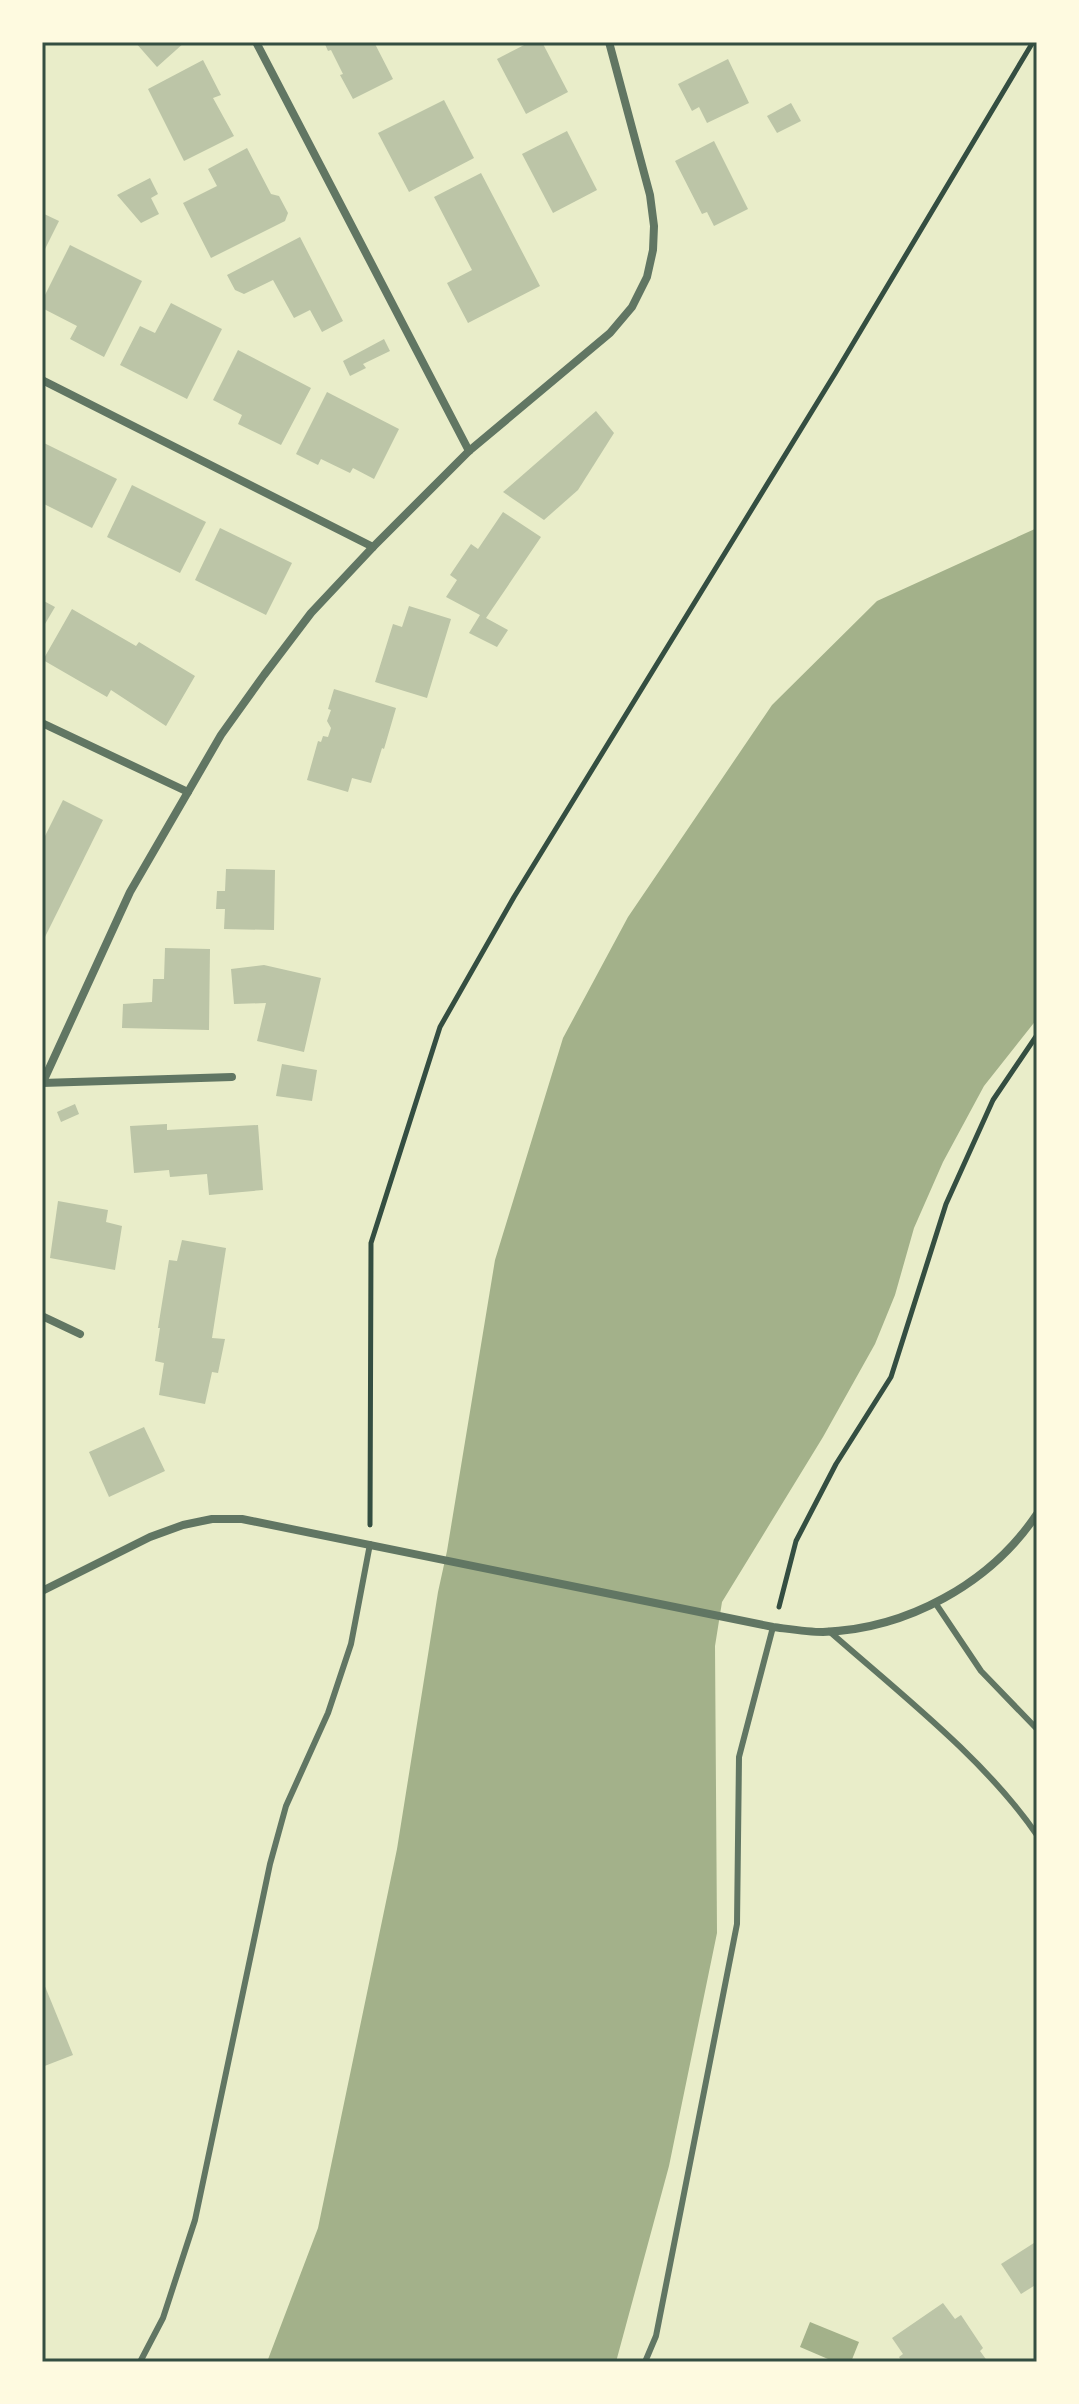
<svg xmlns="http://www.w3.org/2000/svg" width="1079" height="2404" font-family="'Source Sans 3',sans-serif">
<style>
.water{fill:#a3b18a}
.building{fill:#bcc5a7}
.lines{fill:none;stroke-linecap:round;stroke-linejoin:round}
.path{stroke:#344e41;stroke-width:5}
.service{stroke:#617663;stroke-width:6}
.minor{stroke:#617663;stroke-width:8}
.neatline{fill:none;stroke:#344e41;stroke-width:3}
</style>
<rect width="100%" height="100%" fill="#e9edc9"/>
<g class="water">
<path d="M1037,528V1019L984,1086L943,1162L914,1228L895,1295L875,1344L823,1437L722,1602L715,1646L717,1933L669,2166L616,2362H267L318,2228L397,1849L438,1592L447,1551L495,1260L563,1038L628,917L772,705L877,601Z"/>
<path d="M810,2322L859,2342L851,2362H835L800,2347Z"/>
</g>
<g class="building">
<path d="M135,42H185L157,67Z"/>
<path d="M324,42H374L393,79L353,99L340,75L343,74L331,50L328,51Z"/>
<path d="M530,42H542L568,92L526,114L497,59Z"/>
<path d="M728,59L749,103L707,123L699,107L692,111L678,84Z"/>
<path d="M203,60L221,95L213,98L234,136L184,161L148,89Z"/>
<path d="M444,100L474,158L409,192L378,133Z"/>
<path d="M791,103L801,121L777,133L767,116Z"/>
<path d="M567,131L597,190L553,213L522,154Z"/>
<path d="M714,141L748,209L714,226L707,212L702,214L675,161Z"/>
<path d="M247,148L271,194L279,196L288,213L285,221L211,258L183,203L217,186L208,169Z"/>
<path d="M481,173L540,286L468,323L447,283L472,270L434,197Z"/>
<path d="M150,178L158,194L151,198L159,214L141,223L117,195Z"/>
<path d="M42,213L59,221L42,255Z"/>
<path d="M300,237L343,321L322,332L310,310L294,318L273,280L244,294L235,290L227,275Z"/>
<path d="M70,245L142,281L104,357L70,339L77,326L42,308V301Z"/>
<path d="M171,303L222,329L187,399L120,365L140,326L155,333Z"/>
<path d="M384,339L390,351L363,364L366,368L350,376L343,361Z"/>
<path d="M238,350L311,388L281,445L238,424L242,415L213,400Z"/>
<path d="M327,392L399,429L374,479L353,468L350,473L321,459L318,465L296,454Z"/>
<path d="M596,411L614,433L578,490L544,520L503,492Z"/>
<path d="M44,443L117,479L92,528L42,503V447Z"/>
<path d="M132,485L206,522L180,573L107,537Z"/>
<path d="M503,512L541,537L486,618L508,630L497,647L469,633L480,615L446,597L457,580L450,575L471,544L478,549Z"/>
<path d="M220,528L292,563L266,615L195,580Z"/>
<path d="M42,600L55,607L42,629Z"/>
<path d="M409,606L451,619L427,698L375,682L393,624L402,627Z"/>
<path d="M72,609L136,646L139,642L195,676L166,726L111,690L107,697L43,660Z"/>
<path d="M334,689L396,708L384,749L382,748L371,783L352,778L348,792L307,780L318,741L321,742L323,736L328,737L331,728L327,721L331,710L328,709Z"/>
<path d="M63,800L103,820L42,943V842Z"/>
<path d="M226,869L275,870L274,930L224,929L225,909H216L217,891H225Z"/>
<path d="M165,948L210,949L209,1030L122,1028L123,1004L152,1002L153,979H164Z"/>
<path d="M264,965L321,978L304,1052L257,1041L266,1003L234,1004L231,969Z"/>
<path d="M282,1064L317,1070L312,1101L276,1096Z"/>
<path d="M75,1104L79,1114L61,1122L57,1112Z"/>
<path d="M167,1124V1130L258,1125L263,1190L209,1195L207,1174L170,1177L169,1170L134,1173L130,1126Z"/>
<path d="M58,1201L108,1210L106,1222L122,1226L115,1270L50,1258Z"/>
<path d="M182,1240L226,1248L212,1338L225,1339L218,1373L212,1372L205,1404L159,1395L164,1363L155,1361L160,1328H158L169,1260L177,1261Z"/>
<path d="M144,1427L165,1471L109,1497L89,1452Z"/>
<path d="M42,1979L73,2055L42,2067Z"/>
<path d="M1037,2241V2284L1021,2294L1001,2264Z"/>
<path d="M943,2303L955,2319L961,2315L983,2348L980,2351L988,2362H902L899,2357L903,2354L892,2338Z"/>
</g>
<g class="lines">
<g class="path">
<path d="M370,1525L371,1243L440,1027L514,897L836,372L1033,42"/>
<path d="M779,1607L796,1541L836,1464L891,1377L946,1204L993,1100L1037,1035"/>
</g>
<g class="service">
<path d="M936,1604L981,1671L1037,1729"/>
<path d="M829,1631C897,1691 986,1760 1037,1835"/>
<path d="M140,2362L163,2318L195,2220L270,1864L286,1806L328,1713L351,1644L370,1544"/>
<path d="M645,2362L656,2336L737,1924L739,1757L773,1627"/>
</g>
<g class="minor">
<path d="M256,42L469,451"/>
<path d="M42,380L373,547"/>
<path d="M42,723L188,792"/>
<path d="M42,1083L232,1077"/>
<path d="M42,1084L130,892L221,735L264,675L311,613L373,547L469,451L610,333L632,307L647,277L653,250L654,226L650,195L609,42"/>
<path d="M42,1316L80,1334"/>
<path d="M42,1591L150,1537L183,1525L212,1519H242L773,1627C789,1629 807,1632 823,1632C907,1629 990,1584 1037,1514"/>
</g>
</g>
<rect width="1079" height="2404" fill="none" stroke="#fefae0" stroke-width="88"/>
<rect x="44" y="44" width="991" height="2316" class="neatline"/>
</svg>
